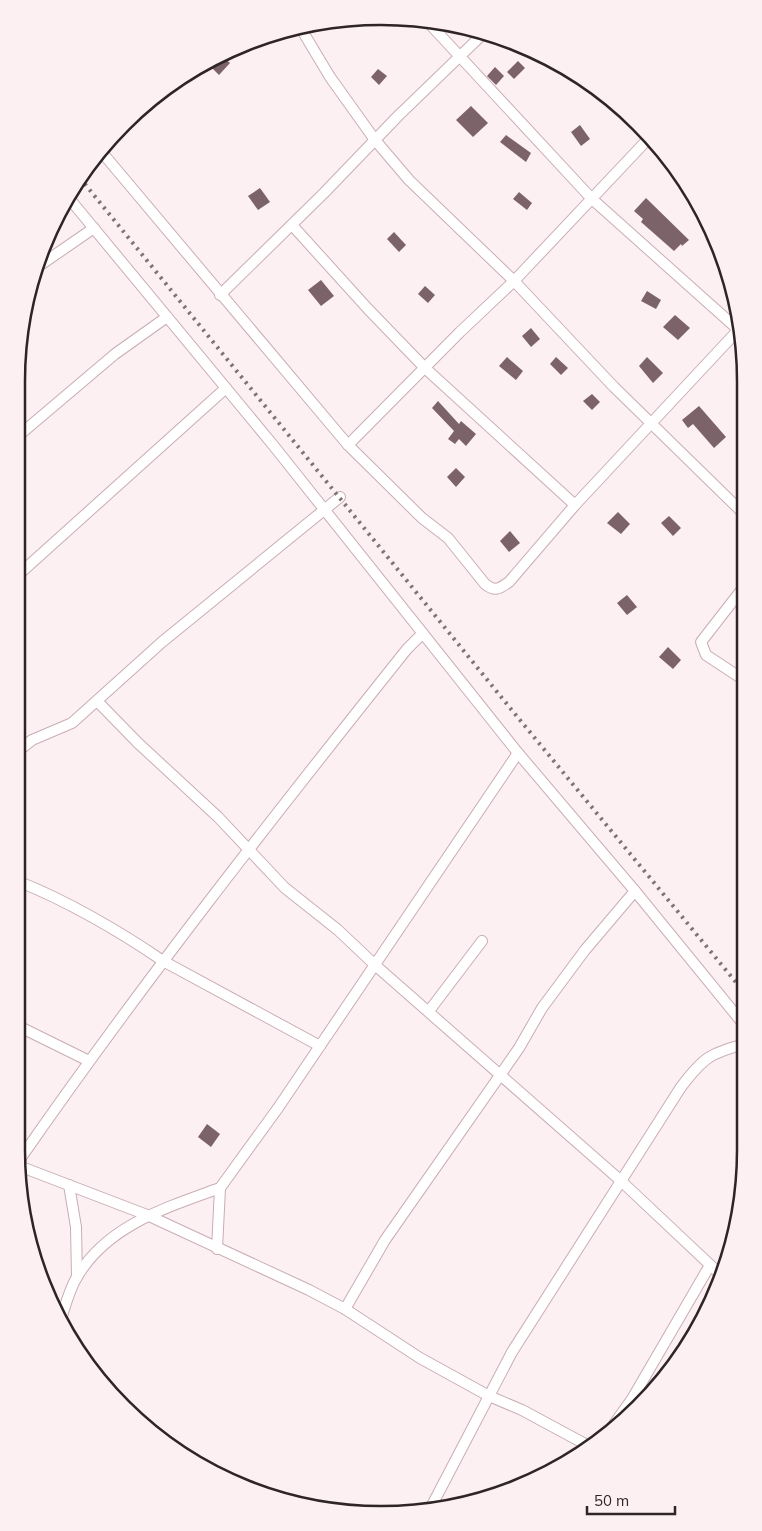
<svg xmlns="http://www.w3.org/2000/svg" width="762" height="1531" font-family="Mulish,sans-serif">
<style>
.building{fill:#7c636a}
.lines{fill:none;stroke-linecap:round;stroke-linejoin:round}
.street-casing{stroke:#c9adb4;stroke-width:12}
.street{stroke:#fff;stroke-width:10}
.rail{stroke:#7e7376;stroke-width:4;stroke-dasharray:2.5 5;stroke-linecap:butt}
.rim{fill:none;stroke:#2f2427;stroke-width:2.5}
</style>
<rect width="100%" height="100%" fill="#fcf0f3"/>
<g class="building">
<path d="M221,55L230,63L219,75L211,67Z"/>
<path d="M518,61L525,68L514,79L507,72Z"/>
<path d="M495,67L504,76L496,85L487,76Z"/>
<path d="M378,69L387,76L379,85L371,77Z"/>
<path d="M471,106L488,123L473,137L456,120Z"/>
<path d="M580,125L590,139L581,146L571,132Z"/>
<path d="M506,135L531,153L526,162L500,142Z"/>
<path d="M260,188L270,202L258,210L248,196Z"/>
<path d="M519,192L532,203L527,210L513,199Z"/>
<path d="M646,198L689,240L682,246L681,244L674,251L641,222L643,219L634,211Z"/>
<path d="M394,232L406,245L399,252L387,239Z"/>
<path d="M321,280L334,296L321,306L308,290Z"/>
<path d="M425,286L435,295L428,303L418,294Z"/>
<path d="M647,291L661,300L656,309L641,301Z"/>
<path d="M675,315L690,328L678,340L663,327Z"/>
<path d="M531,328L540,339L531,347L522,336Z"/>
<path d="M507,357L523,371L516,380L499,366Z"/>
<path d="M556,357L568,368L561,375L550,364Z"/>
<path d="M647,357L663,373L653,383L639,366Z"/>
<path d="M592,394L600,402L592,410L583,401Z"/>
<path d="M438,401L459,424L461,421L476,434L466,446L459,439L455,444L448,439L454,431L432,408Z"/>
<path d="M699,406L726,437L714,448L693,424L688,428L682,420Z"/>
<path d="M456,468L465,477L456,487L447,477Z"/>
<path d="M618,512L630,524L621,534L607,523Z"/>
<path d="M669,516L681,528L673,536L661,523Z"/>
<path d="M510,531L520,543L509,552L500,541Z"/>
<path d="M627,595L637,607L627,615L617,603Z"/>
<path d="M668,647L681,660L673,669L659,657Z"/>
<path d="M207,1124L220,1134L211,1147L198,1137Z"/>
</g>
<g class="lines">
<defs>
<g id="street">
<path d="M427,21L592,199L742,333"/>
<path d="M300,27L330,77L375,140L409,180L514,281L614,387L743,513"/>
<path d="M100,150L348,445L422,518L448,538L485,584C495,592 499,589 509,582L575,505L741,327"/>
<path d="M68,197L273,445L518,753L635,891L745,1026"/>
<path d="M292,225L368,309L425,368L575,505"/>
<path d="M36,268L94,228"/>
<path d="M220,295L324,193L398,116L485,32"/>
<path d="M17,437L115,354L167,317"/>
<path d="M348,445L460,332L514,281L649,138"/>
<path d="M17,576L226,388"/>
<path d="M743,588L701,642L706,655L744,680"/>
<path d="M97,701L138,743L218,817L285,888L338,930L375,965L620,1180L722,1276"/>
<path d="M17,752L32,740L72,723L162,642L340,497"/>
<path d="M17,881C64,899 121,932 163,961L320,1046"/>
<path d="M429,1011L482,941"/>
<path d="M16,1025L89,1061"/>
<path d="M18,1162C140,986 273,817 407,649L422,634"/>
<path d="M19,1166L147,1215L309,1290L345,1309L420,1358L489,1396L522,1410L587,1445"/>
<path d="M69,1185L76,1227L77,1277"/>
<path d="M217,1249L220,1188L278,1108L518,753"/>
<path d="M345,1309L385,1240L519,1048L542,1008L585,950L635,891"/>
<path d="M62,1316C66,1303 70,1288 77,1277C107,1225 168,1207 220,1188"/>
<path d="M612,1427L632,1399L710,1265"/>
<path d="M429,1511L512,1352L681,1087C703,1058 710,1053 745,1044"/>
</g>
</defs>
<use href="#street" class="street-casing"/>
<use href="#street" class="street"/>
<path class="rail" d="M80,178L515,714L744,992"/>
</g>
<path d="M0 0H762V1531H0ZM381 25H381A356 356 0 0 1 737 381V1150A356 356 0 0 1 381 1506H381A356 356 0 0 1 25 1150V381A356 356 0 0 1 381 25Z" fill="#fcf0f3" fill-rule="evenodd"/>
<path class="rim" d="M381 25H381A356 356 0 0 1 737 381V1150A356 356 0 0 1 381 1506H381A356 356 0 0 1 25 1150V381A356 356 0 0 1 381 25Z"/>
<path d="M587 1506v8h88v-8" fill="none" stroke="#2f2427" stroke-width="2.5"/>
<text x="594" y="1506" font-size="15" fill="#2f2427" stroke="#fcf0f3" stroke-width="4" paint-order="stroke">50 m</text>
</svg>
